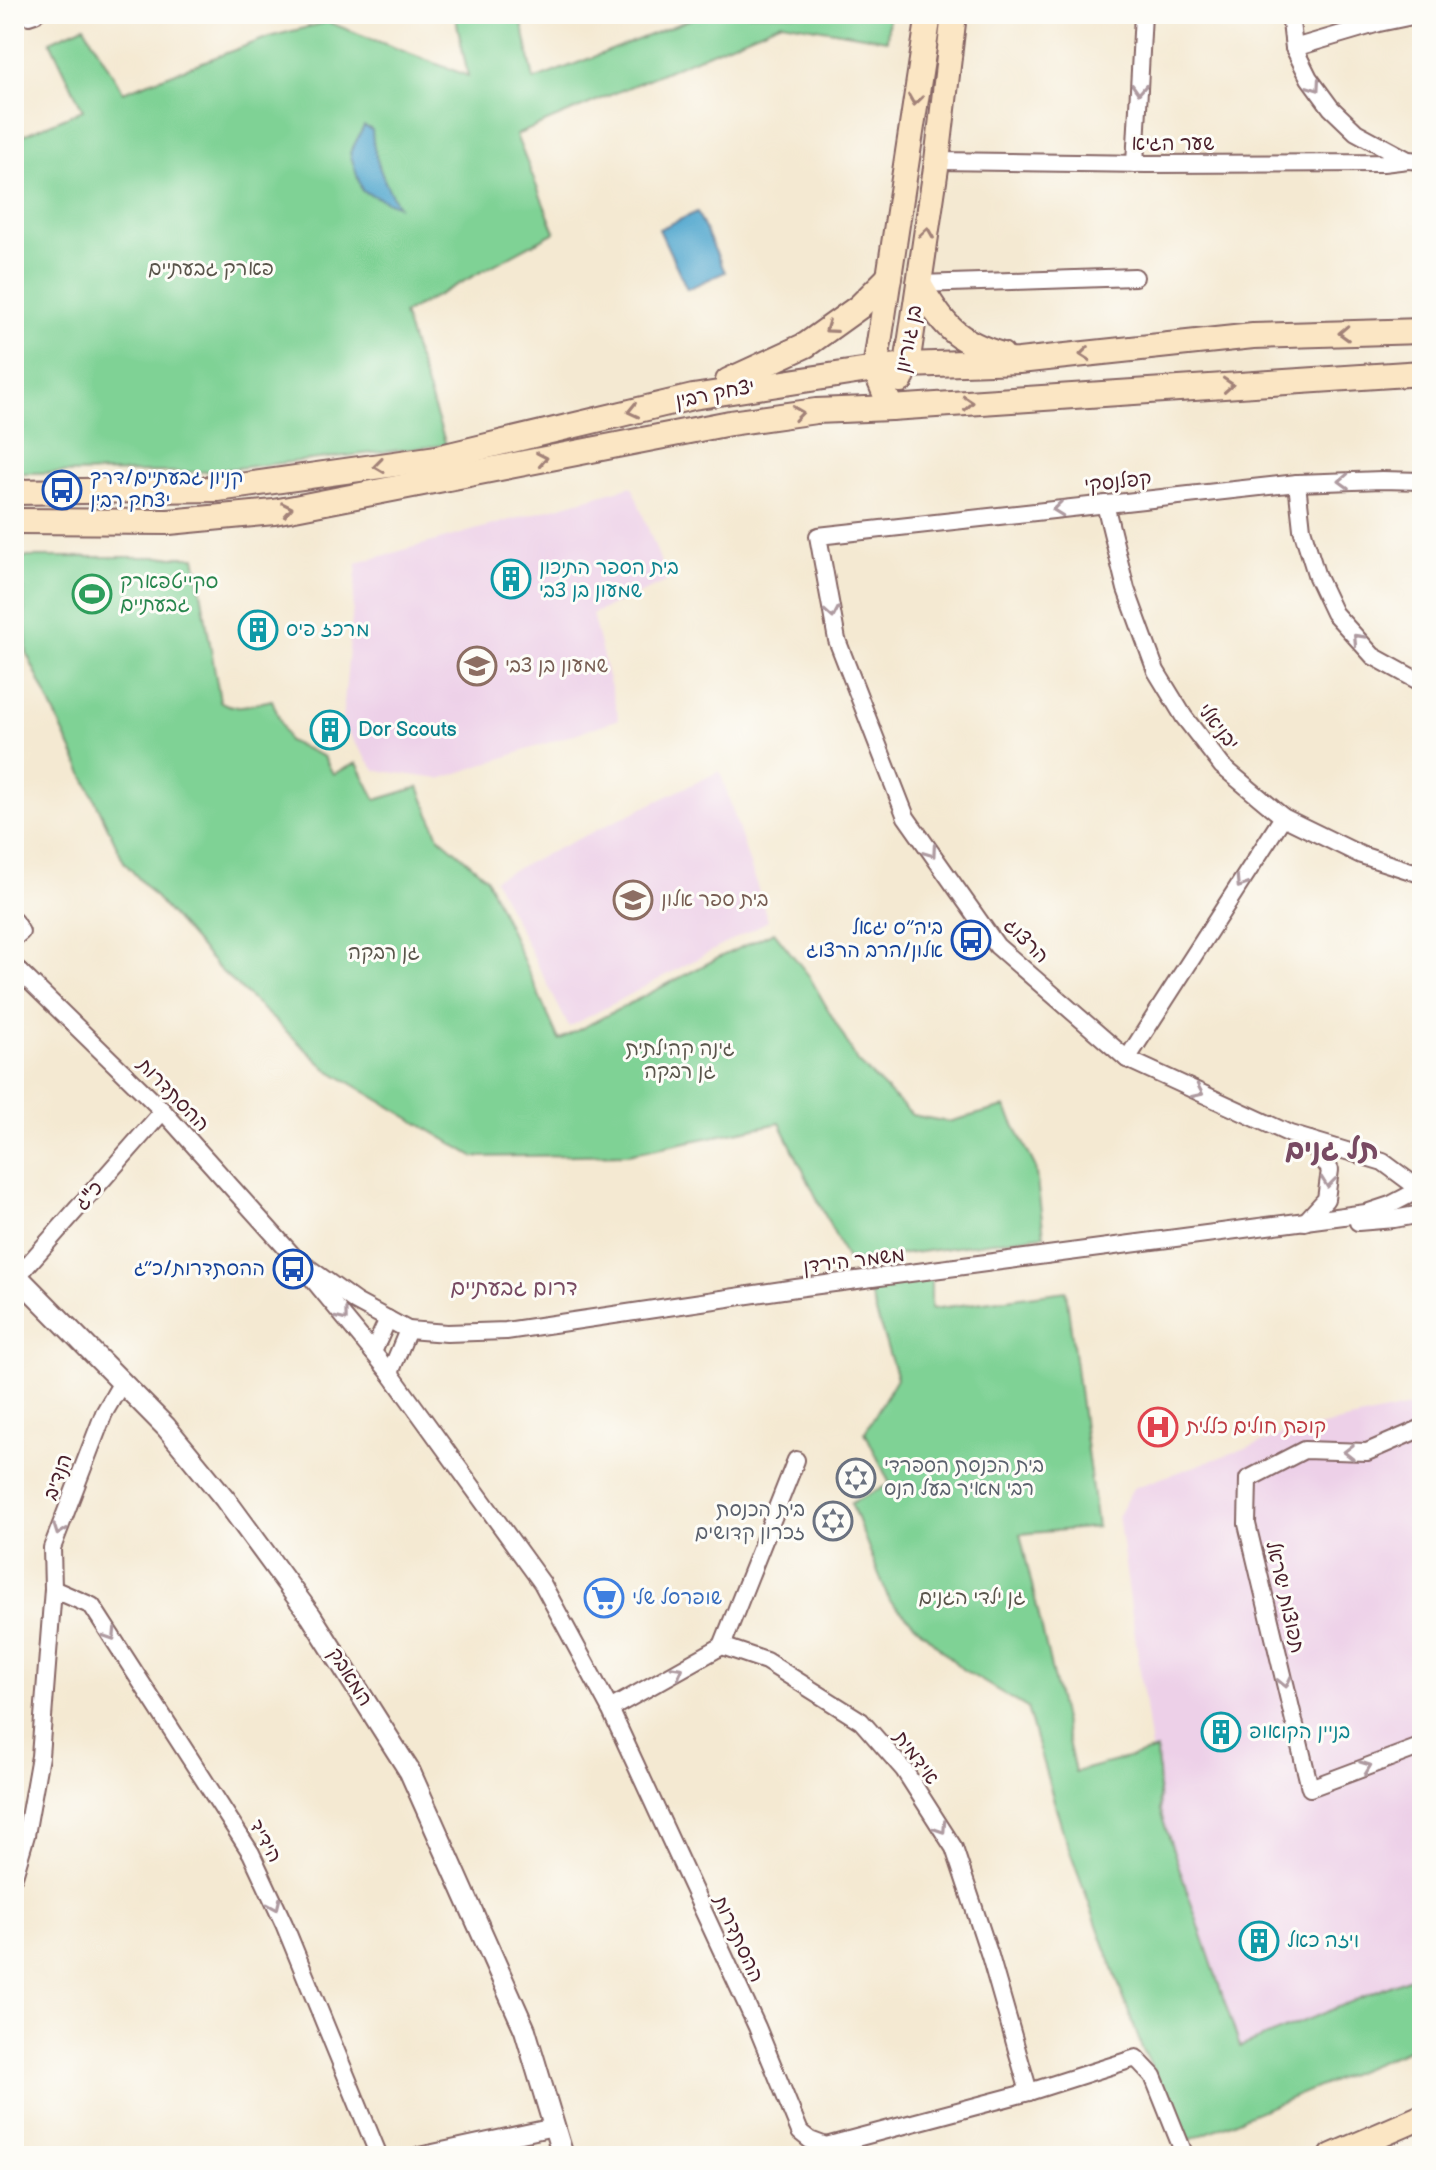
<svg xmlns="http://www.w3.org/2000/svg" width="1436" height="2170" font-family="'Balsamiq Sans','Playpen Sans Hebrew',sans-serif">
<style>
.built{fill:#edd0e8}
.green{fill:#7fd295;stroke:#647860;stroke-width:2}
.water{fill:#53a8cf;stroke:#4e647d;stroke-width:2}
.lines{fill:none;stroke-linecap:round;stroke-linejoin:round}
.minor-casing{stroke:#866665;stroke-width:20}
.tertiary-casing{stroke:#866665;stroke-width:24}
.secondary-casing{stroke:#866665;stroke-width:28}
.minor{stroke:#fff;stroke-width:16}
.tertiary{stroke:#fff;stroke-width:20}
.secondary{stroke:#fbe6c4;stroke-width:24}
.oneway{stroke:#ae9aa0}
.oneway2{stroke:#a28278}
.labels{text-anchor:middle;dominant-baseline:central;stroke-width:6;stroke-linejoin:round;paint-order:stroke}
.street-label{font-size:20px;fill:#4a1f2b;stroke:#fdfcf7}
.park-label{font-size:20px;fill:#5a554b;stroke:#fdfcf7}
.transit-label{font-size:20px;fill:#164399;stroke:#fdfcf7;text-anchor:end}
.culture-label{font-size:20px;fill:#0d838f;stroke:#fdfcf7;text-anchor:start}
.leisure-label{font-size:20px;fill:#27864d;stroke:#fdfcf7;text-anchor:start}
.education-label{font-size:20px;fill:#785e54;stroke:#fdfcf7;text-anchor:start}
.health-label{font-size:20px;fill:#be3a42;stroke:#fdfcf7;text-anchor:start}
.worship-label{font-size:20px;fill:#5b616d;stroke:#fdfcf7;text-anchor:start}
.shop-label{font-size:20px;fill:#366cbe;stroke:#fdfcf7;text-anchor:start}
.neighbourhood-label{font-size:22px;fill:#784a62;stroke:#fdfcf7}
.district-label{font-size:28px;font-weight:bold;fill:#784a62;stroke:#fdfcf7}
</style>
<rect width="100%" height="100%" fill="#fdfcf7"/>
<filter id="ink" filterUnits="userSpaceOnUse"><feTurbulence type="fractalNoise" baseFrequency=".0125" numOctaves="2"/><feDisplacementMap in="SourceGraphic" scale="16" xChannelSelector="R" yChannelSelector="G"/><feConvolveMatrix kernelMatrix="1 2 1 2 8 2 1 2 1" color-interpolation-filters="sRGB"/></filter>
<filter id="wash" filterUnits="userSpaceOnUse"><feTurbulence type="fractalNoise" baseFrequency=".006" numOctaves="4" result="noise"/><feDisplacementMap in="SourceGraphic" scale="32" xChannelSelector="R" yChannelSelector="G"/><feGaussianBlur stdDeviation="1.8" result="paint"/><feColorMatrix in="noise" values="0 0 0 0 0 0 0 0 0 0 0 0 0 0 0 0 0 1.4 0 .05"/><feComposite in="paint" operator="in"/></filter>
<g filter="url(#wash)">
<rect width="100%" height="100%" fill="#f4e9d2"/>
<g class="built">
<path d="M632,486L668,581L592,614L619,719L440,779L375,770L342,725L357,563Z"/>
<path d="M720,771L768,921L569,1027L494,879Z"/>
<path d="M1422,1404V1991L1238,2069L1159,1805L1118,1515L1133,1488L1286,1434Z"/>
</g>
<g class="green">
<path d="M455,14H520L534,80L704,14H889L887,40L782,22L516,135L555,232L403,314L446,445L201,472L14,473V139L83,110L50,41L84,26L123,92L269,37L328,22L468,76Z"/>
<path d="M21,557H195L220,701C234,712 256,703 272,700L288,741L324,757L333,774L357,763L376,800L419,787L439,837L486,877L559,1040L722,956L774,932L809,976L858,1062L912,1115L948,1122L1005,1107L1035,1166L1044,1235L848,1262L780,1123L628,1154L475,1157L327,1069L219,969L124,862L27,654Z"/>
<path d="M931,1271V1309L1066,1291L1097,1527L1020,1534L1075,1772L1157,1750L1160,1811L1240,2047L1422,1973V2044L1190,2140L1142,2048L1063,1832L1027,1708L962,1669L889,1600L851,1503L890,1484L865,1432L897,1378L867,1285Z"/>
</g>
<g class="water">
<path d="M364,126L372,130C373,158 384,183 398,206L362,191L350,153Z"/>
<path d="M697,212L725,272L687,289L659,229Z"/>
</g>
</g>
<g filter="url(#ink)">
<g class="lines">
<defs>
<g id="minor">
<path d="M19,14L29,16L35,14"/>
<path d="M1290,14L1294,48L1309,78L1331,108L1356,132L1408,160L1422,161"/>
<path d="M1294,48L1379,23L1422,14"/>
<path d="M937,161L1147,164L1383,163L1408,160"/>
<path d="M1135,164L1143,14"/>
<path d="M919,284L1135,277"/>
<path d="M1297,483L1302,529L1317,577L1334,613L1373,656L1422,683"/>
<path d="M1105,504L1126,589L1156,671L1184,717L1222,766L1283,817L1361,855L1417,873"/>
<path d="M14,921L21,932L14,938"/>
<path d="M14,966L163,1111L295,1258L356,1302L408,1330L447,1333L506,1331L796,1288L1366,1213L1390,1205L1413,1193"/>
<path d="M1127,1059L1283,817"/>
<path d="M1414,1185L1383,1162L1290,1134L1127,1059L997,946L906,817L837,640L818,536L1297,483L1382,480L1422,481"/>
<path d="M1305,1222L1326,1199L1330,1170L1310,1140"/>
<path d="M1358,1222L1394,1219L1422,1214"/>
<path d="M310,1276L390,1373L542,1583L610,1709L757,2027L800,2132L810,2140L826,2146L1029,2092L1136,2058L1153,2076L1185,2156"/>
<path d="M17,1277L163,1111"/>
<path d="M373,1352L388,1319"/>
<path d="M390,1373L408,1330"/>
<path d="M1422,1428L1367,1452L1304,1450L1248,1479L1247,1524L1310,1788L1422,1746"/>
<path d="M53,1589L92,1606L251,1853L284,1924L379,2156"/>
<path d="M722,1646L796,1460"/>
<path d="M610,1709L722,1646L766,1661L861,1721L904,1770L954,1848L990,1956L1029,2092"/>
<path d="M14,1876L26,1835L40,1756L53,1589L52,1548L104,1413L122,1382"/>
<path d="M419,2156L554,2127"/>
</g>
<path id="tertiary" d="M14,1273L166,1427L225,1499L311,1616L410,1772L525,2030L563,2156"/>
<g id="secondary">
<path d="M919,284C942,324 956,342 1002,355"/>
<path d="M901,380L907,365L937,161L954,14"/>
<path d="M728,381L806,345L859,307L889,277"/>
<path d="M891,408L875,369L929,14"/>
<path d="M14,492L218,489L437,458L693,397L875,369L907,365L1019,361L1253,336L1422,331"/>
<path d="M14,521L169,522L274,512L730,423L816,411L891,408L1422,373"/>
<path d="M1332,2156L1422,2117"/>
</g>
</defs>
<use href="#minor" class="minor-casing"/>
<use href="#tertiary" class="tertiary-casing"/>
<use href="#secondary" class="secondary-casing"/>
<use href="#minor" class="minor"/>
<use href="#tertiary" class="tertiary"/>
<use href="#secondary" class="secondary"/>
</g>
<defs><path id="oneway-chevron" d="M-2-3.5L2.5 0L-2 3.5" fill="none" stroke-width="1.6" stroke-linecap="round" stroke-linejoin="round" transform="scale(2)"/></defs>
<g class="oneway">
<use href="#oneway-chevron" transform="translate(1315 86) rotate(55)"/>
<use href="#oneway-chevron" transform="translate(1139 89) rotate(93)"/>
<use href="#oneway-chevron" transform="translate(1344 481) rotate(178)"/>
<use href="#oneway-chevron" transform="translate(1058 509) rotate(174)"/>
<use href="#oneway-chevron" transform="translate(832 613) rotate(80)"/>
<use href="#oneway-chevron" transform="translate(1358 639) rotate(-133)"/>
<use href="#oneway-chevron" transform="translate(931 852) rotate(55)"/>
<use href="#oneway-chevron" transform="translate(1241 883) rotate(123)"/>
<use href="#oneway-chevron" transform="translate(1198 1092) rotate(25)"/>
<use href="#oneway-chevron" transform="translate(1328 1182) rotate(96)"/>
<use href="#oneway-chevron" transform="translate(343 1316) rotate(51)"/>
<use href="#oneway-chevron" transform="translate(1349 1452) rotate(-179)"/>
<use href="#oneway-chevron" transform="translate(59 1530) rotate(110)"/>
<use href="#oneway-chevron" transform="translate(111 1635) rotate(57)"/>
<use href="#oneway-chevron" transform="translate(678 1671) rotate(-29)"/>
<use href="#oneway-chevron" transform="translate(1285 1682) rotate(77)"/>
<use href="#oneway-chevron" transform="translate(1366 1767) rotate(-21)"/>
<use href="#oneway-chevron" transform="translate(941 1828) rotate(57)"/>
<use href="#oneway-chevron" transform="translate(275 1905) rotate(66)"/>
</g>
<g class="oneway2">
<use href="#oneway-chevron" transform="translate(915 100) rotate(98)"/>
<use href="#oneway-chevron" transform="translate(927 233) rotate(-82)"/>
<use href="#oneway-chevron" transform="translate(830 328) rotate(145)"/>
<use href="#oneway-chevron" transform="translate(1344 333) rotate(178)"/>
<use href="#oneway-chevron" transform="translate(1085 354) rotate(174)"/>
<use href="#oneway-chevron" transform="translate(1228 385) rotate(-4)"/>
<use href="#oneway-chevron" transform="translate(968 403) rotate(-4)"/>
<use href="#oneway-chevron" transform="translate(633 411) rotate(167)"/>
<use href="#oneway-chevron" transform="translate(798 413) rotate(-8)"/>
<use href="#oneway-chevron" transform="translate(542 459) rotate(-11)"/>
<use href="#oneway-chevron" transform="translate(379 466) rotate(172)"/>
<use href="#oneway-chevron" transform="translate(287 509) rotate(-11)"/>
</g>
</g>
<defs>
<symbol id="bus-ring" viewBox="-11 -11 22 22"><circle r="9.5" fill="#fdfcf7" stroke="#1a4fb4" stroke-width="1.5"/><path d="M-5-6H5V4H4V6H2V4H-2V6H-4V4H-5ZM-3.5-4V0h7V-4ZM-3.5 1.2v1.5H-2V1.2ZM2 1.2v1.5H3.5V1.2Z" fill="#1a4fb4"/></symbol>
<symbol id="building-ring" viewBox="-11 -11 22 22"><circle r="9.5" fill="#fdfcf7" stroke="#0f9aa8" stroke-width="1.5"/><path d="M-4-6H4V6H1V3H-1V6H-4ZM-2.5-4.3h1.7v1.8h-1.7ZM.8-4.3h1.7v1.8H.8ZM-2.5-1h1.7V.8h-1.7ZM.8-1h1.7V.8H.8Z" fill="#0f9aa8"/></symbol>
<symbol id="stadium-ring" viewBox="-11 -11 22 22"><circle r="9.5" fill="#fdfcf7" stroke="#2e9e5b" stroke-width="1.5"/><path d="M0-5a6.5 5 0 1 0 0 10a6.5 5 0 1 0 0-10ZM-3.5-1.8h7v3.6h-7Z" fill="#2e9e5b"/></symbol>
<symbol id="school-ring" viewBox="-11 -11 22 22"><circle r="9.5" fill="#fdfcf7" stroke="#8d6e63" stroke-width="1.5"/><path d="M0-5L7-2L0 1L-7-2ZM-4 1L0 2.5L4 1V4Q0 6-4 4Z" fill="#8d6e63"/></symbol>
<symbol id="hospital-ring" viewBox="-11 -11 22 22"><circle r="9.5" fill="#fdfcf7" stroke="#e0444e" stroke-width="1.5"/><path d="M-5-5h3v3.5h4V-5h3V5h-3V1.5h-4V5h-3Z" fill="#e0444e"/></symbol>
<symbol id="synagogue-ring" viewBox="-11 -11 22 22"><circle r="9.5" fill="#fdfcf7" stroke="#6b7280" stroke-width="1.5"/><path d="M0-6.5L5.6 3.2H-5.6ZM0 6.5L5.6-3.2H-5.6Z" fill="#6b7280"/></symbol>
<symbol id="supermarket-ring" viewBox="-11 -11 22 22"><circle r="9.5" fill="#fdfcf7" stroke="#3f7fe0" stroke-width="1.5"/><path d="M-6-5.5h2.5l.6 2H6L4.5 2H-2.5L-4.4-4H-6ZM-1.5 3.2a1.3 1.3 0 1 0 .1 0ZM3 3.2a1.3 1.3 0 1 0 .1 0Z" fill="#3f7fe0"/></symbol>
</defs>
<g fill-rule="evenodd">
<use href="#bus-ring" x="40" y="468" width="44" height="44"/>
<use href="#building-ring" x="489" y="557" width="44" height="44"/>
<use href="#stadium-ring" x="70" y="572" width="44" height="44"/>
<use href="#building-ring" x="236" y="608" width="44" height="44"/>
<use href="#school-ring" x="455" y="644" width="44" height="44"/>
<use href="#building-ring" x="308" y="708" width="44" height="44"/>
<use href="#school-ring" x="611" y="878" width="44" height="44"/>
<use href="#bus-ring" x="949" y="918" width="44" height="44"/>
<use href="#bus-ring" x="271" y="1247" width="44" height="44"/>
<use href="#hospital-ring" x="1136" y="1405" width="44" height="44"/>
<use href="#synagogue-ring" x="834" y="1456" width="44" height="44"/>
<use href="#synagogue-ring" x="811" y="1499" width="44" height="44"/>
<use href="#supermarket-ring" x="582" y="1576" width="44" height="44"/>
<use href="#building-ring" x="1199" y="1710" width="44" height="44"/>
<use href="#building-ring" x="1237" y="1919" width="44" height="44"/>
</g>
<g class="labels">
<g class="street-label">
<text x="1173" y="144">שער הגיא</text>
<text transform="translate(909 339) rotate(-79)">בן גוריון</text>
<text transform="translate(715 394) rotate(-11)">יצחק רבין</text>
<text transform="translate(1118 482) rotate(-6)">קפלנסקי</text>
<text transform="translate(1218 727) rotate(52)">יבניאלי</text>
<text transform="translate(1026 941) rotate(45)">הרצוג</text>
<text transform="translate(173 1095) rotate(46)">ההסתדרות</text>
<text transform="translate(89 1196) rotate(-49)">כ"ג</text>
<text transform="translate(854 1261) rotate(-7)">משמר הירדן</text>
<text transform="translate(58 1477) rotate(-69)">הנדיב</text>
<text transform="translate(1285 1597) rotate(77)">תפוצות ישראל</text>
<text transform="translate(350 1677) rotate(58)">המאבק</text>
<text transform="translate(916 1758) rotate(53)">אידמית</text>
<text transform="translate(265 1841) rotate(61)">הידיד</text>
<text transform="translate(738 1939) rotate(65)">ההסתדרות</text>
</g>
<g class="park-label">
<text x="211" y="269">פארק גבעתיים</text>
<text x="384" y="953">גן רבקה</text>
<text x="680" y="1049">גינה קהילתית<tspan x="680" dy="23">גן רבקה</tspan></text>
<text x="972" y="1598">גן ילדי הגנים</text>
</g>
<g class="transit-label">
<text x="90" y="478" text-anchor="start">קניון גבעתיים/דרך<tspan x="90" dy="23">יצחק רבין</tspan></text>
<text x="943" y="928">ביה״ס יגאל<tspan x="943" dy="23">אלון/הרב הרצוג</tspan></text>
<text x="265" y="1269">ההסתדרות/כ״ג</text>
</g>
<g class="culture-label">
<text x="539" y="568">בית הספר התיכון<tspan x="539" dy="23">שמעון בן צבי</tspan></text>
<text x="286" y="630">מרכז פיס</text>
<text x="358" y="730">Dor Scouts</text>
<text x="1249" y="1732">בניין הקואופ</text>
<text x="1287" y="1941">ויזה כאל</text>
</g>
<g class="leisure-label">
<text x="120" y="582">סקייטפארק<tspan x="120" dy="23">גבעתיים</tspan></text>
</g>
<g class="education-label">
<text x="505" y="666">שמעון בן צבי</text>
<text x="661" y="900">בית ספר אלון</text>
</g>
<g class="health-label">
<text x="1186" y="1427">קופת חולים כללית</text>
</g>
<g class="worship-label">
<text x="884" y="1466">בית הכנסת הספרדי<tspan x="884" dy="23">רבי מאיר בעל הנס</tspan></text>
<text x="805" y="1510" text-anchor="end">בית הכנסת<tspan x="805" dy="23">זכרון קדושים</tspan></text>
</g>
<g class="shop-label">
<text x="632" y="1598">שופרסל שלי</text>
</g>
<g class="neighbourhood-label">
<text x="514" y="1288">דרום גבעתיים</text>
</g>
<g class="district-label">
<text x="1332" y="1150">תל גנים</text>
</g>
</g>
<rect width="1436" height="2170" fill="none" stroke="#fdfcf7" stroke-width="48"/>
</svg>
